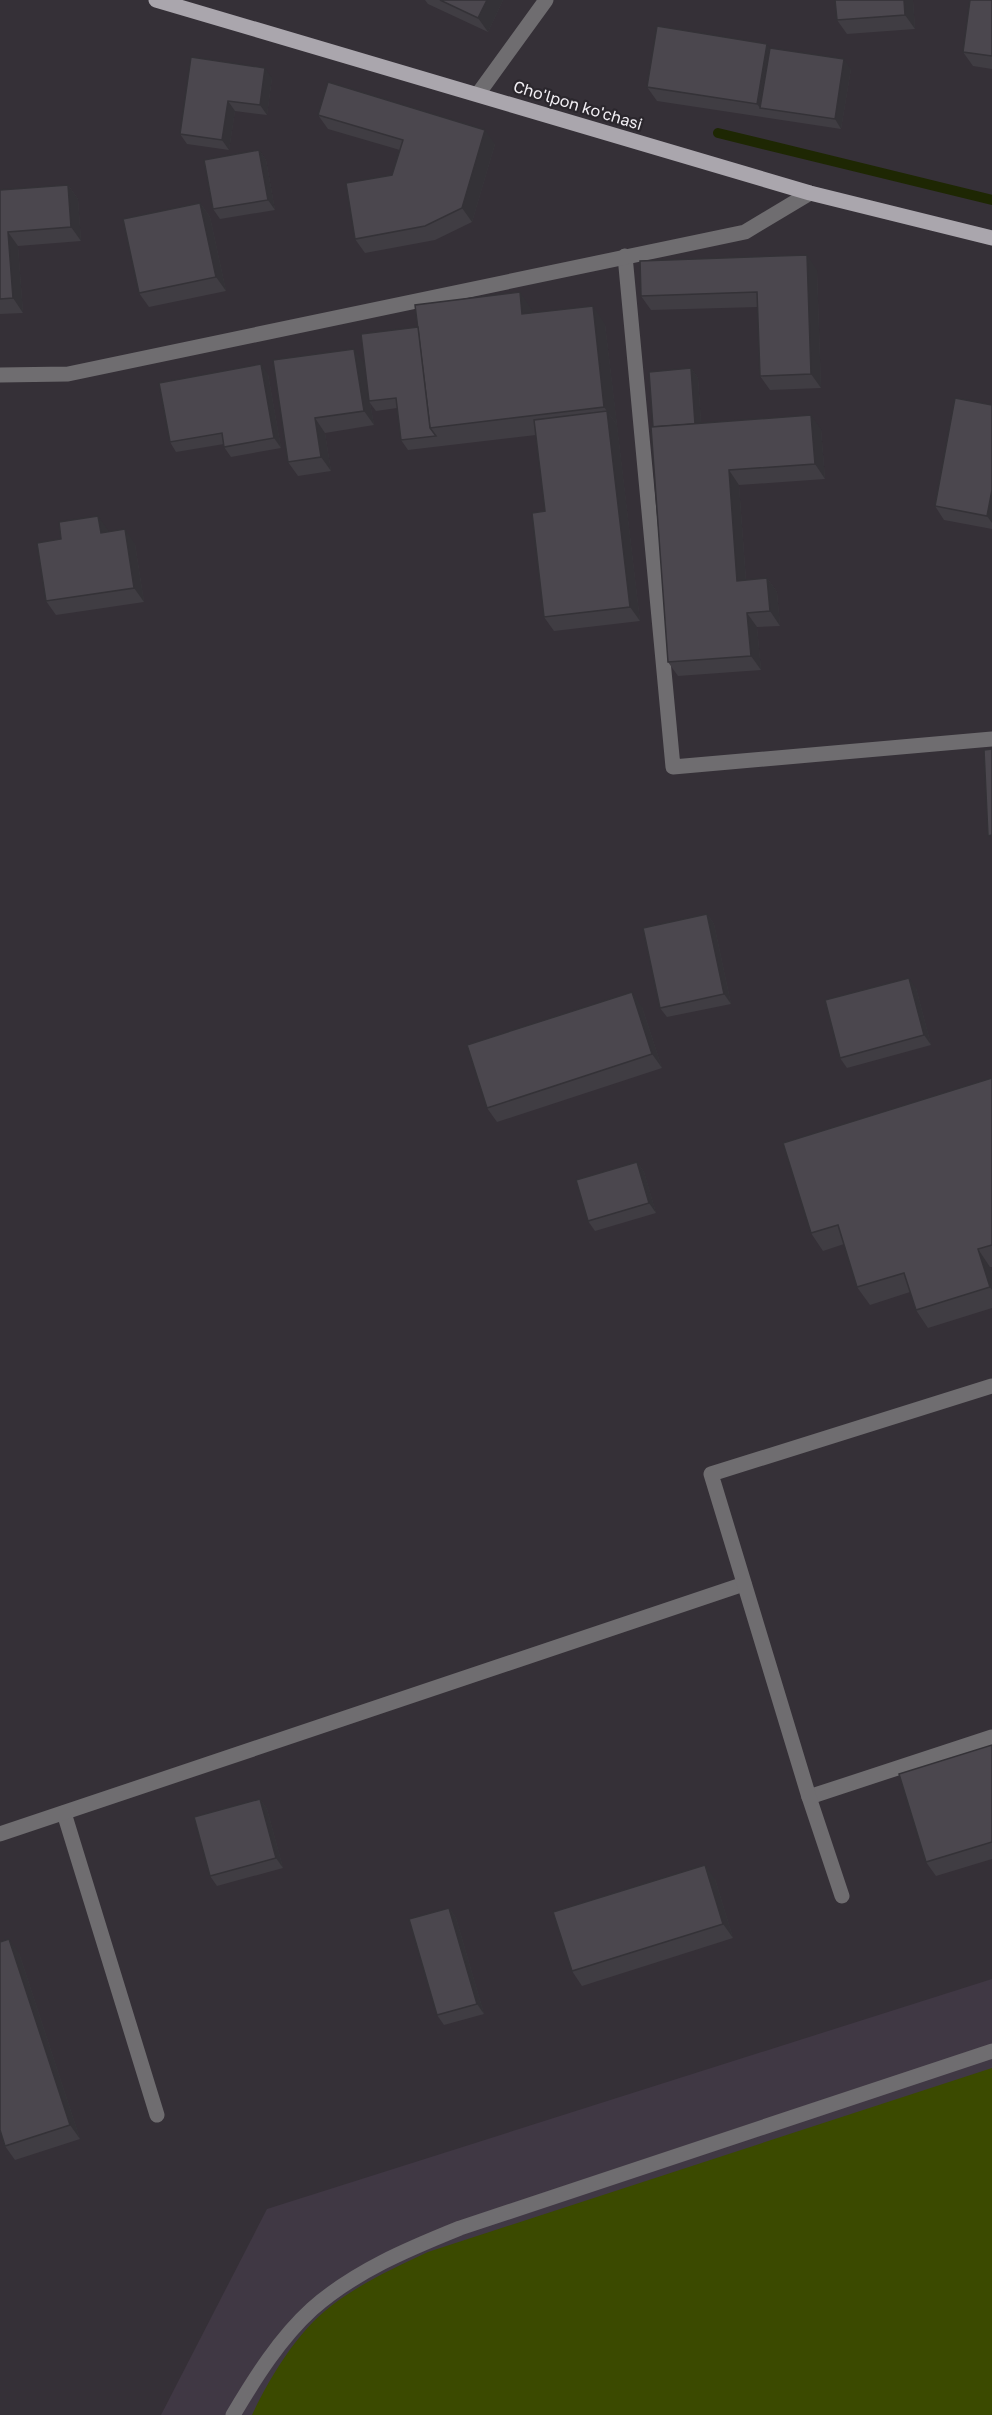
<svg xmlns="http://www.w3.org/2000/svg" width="992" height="2415" font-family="'Golos Text',sans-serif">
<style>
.built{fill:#403844}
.green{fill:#3b4a00}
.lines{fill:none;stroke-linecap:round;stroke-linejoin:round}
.stream{stroke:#1e2703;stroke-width:10}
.minor{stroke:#6f6d70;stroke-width:15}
.major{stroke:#aaa6ad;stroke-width:15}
.wall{fill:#403d43}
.shaded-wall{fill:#343237}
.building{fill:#4b474e;stroke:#343237;stroke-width:1.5}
.labels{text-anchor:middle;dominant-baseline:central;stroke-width:4.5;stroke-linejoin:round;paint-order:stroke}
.street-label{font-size:16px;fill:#f1eef3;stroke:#2b272d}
</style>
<rect width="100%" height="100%" fill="#353037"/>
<path class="built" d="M992,1979V2415H161L267,2209Z"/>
<path class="green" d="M992,2068V2415H252C270,2377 297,2332 331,2306C361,2283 394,2268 428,2252Z"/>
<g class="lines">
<path class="stream" d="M718,133L992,200"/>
<g class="minor">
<path d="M478,94L546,0"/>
<path d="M625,256L673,767L992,739"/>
<path d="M0,375L68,374L745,232L810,193"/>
<path d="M809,1797L992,1737"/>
<path d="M64,1813L157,2115"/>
<path d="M0,1834L744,1584"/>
<path d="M842,1896L809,1797L711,1474L992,1386"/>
<path d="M233,2415C255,2378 280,2338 312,2309C355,2271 408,2249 460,2228L992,2051"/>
</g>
<path class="major" d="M156,0L810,193L992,238"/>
</g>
<g class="wall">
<path d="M425,0H503L488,32L428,4Z"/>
<path d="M913,0L915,29L847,34L837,20Z"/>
<path d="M992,0V69L973,66L963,52Z"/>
<path d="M770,48L851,69L841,129L657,101L647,87Z"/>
<path d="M191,57L272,78L267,115L235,111L229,150L187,144L180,134Z"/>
<path d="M318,115L495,144L472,222L435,240L365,253L355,239L392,175L400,150L328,129Z"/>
<path d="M259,150L266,160L275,210L220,219L213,209Z"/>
<path d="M68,185L78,199L81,241L18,246L23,313L0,314V190Z"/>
<path d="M200,203L210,217L226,291L149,307L139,293Z"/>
<path d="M817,270L821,388L770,390L760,376L758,307L651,310L641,296Z"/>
<path d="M532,310V313L605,324L640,621L554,631L544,617L545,511L536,435L408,450L401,440L397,408L376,411L370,403L374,425L325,433L331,471L298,476L288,462L273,360L364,363L418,327Z"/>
<path d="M691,368L698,378L701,423L821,429L825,479L739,485L746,580L767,578L777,592L780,626L757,627L761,670L678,676L668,662Z"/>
<path d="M268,374L281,448L231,457L224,447V444L176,452L170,442Z"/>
<path d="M992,405V529L944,520L935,506Z"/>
<path d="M108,530V532L135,544L144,602L56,615L46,601L61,539Z"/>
<path d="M707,914L714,924L731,1004L667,1017L660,1008Z"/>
<path d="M916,988L931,1045L847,1068L840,1058Z"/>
<path d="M642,1007L662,1068L497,1122L487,1108Z"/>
<path d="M992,1078V1267H990L992,1273V1308L928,1328L916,1310L910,1292L870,1305L857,1287L844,1244L823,1251L811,1233Z"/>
<path d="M637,1162L644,1172L656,1213L595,1231L588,1221Z"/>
<path d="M992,1745V1859L936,1876L926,1862Z"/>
<path d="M260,1799L267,1809L283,1868L217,1886L210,1876Z"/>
<path d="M715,1879L733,1938L582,1986L572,1971Z"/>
<path d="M449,1908L456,1918L484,2014L444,2025L437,2015Z"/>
<path d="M19,1953L80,2139L15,2160L5,2146Z"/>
</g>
<g class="shaded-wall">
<path d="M487,0H503L488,32L478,18Z"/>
<path d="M904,0H913L915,29L905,15Z"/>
<path d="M767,44L777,58L760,108L757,104Z"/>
<path d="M844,59L851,69L841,129L835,119Z"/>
<path d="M265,68L272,78L267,115L260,105Z"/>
<path d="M228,101L235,111L229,150L222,140Z"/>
<path d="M485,130L495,144L472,222L462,208Z"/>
<path d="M259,150L266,160L275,210L268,200Z"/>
<path d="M68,185L78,199L81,241L71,227Z"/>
<path d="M200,203L210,217L226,291L216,277Z"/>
<path d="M8,232L18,246L23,313L13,298Z"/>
<path d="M807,255L817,270L821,388L811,374Z"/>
<path d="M520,292L532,310L535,332L522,314Z"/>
<path d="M593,306L605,324L617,425L604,407Z"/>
<path d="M354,349L364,363L369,401L370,403L374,425L364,411Z"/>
<path d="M261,364L268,374L281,448L274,438Z"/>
<path d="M691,368L698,378L702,438L695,428Z"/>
<path d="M607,411L617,425L640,621L630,607Z"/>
<path d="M811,415L821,429L825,479L815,464Z"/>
<path d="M315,418L325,433L331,471L321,457Z"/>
<path d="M729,470L739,485L747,595L737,581Z"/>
<path d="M992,490V523L987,516Z"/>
<path d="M98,516L108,530L110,547L101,533Z"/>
<path d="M125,529L135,544L144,602L134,588Z"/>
<path d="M767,578L777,592L780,626L770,611Z"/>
<path d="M747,613L757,627L761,670L751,656Z"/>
<path d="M707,914L714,924L731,1004L724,994Z"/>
<path d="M909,978L916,988L931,1045L924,1035Z"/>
<path d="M632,992L642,1007L662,1068L652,1054Z"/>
<path d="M637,1162L644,1172L656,1213L649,1203Z"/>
<path d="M978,1249L990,1267L992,1273V1290L990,1287Z"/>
<path d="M260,1799L267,1809L283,1868L276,1858Z"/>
<path d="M705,1865L715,1879L733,1938L723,1924Z"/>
<path d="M449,1908L456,1918L484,2014L477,2004Z"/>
<path d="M9,1939L19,1953L80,2139L70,2125Z"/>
</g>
<g class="building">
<path d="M440,0H487L478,18Z"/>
<path d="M835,0H904L905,15L837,20Z"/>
<path d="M970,0H992V56L963,52Z"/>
<path d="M657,26L767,44L757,104L647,87Z"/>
<path d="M770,48L844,59L835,119L760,108Z"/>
<path d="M191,57L265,68L260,105L228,101L222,140L180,134Z"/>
<path d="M328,82L485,130L462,208L425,226L355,239L346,183L392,175L403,140L318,115Z"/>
<path d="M259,150L268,200L213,209L204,160Z"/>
<path d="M68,185L71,227L8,232L13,298L0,299V190Z"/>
<path d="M200,203L216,277L139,293L123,219Z"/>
<path d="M807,255L811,374L760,376L757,292L641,296L640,261Z"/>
<path d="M520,292L522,314L593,306L604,407L430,428L415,305Z"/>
<path d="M418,327L430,428L436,436L401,440L396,398L369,401L361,334Z"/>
<path d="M354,349L364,411L315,418L321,457L288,462L273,360Z"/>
<path d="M261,364L274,438L224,447L222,433L170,442L159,383Z"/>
<path d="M691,368L695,424L653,427L649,372Z"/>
<path d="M955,398L992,405V490L987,516L935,506Z"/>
<path d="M607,411L630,607L544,617L532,513L545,511L534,420Z"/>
<path d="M811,415L815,464L729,470L737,581L767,578L770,611L747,613L751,656L668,662L651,427Z"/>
<path d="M98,516L101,533L125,529L134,588L46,601L37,543L61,539L59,522Z"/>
<path d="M992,749V835L988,836L984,750Z"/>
<path d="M707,914L724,994L660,1008L643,928Z"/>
<path d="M909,978L924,1035L840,1058L825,1000Z"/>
<path d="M632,992L652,1054L487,1108L467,1045Z"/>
<path d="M992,1078V1245L978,1249L990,1287L916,1310L904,1273L857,1287L838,1225L811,1233L783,1143Z"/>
<path d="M637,1162L649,1203L588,1221L576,1180Z"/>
<path d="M992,1745V1842L926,1862L899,1774Z"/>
<path d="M260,1799L276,1858L210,1876L194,1817Z"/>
<path d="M705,1865L723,1924L572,1971L553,1912Z"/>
<path d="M449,1908L477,2004L437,2015L409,1919Z"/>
<path d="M9,1939L70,2125L5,2146L0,2130V1942Z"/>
</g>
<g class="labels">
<g class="street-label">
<text transform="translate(578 105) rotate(17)">Cho'lpon ko'chasi</text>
</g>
</g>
</svg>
